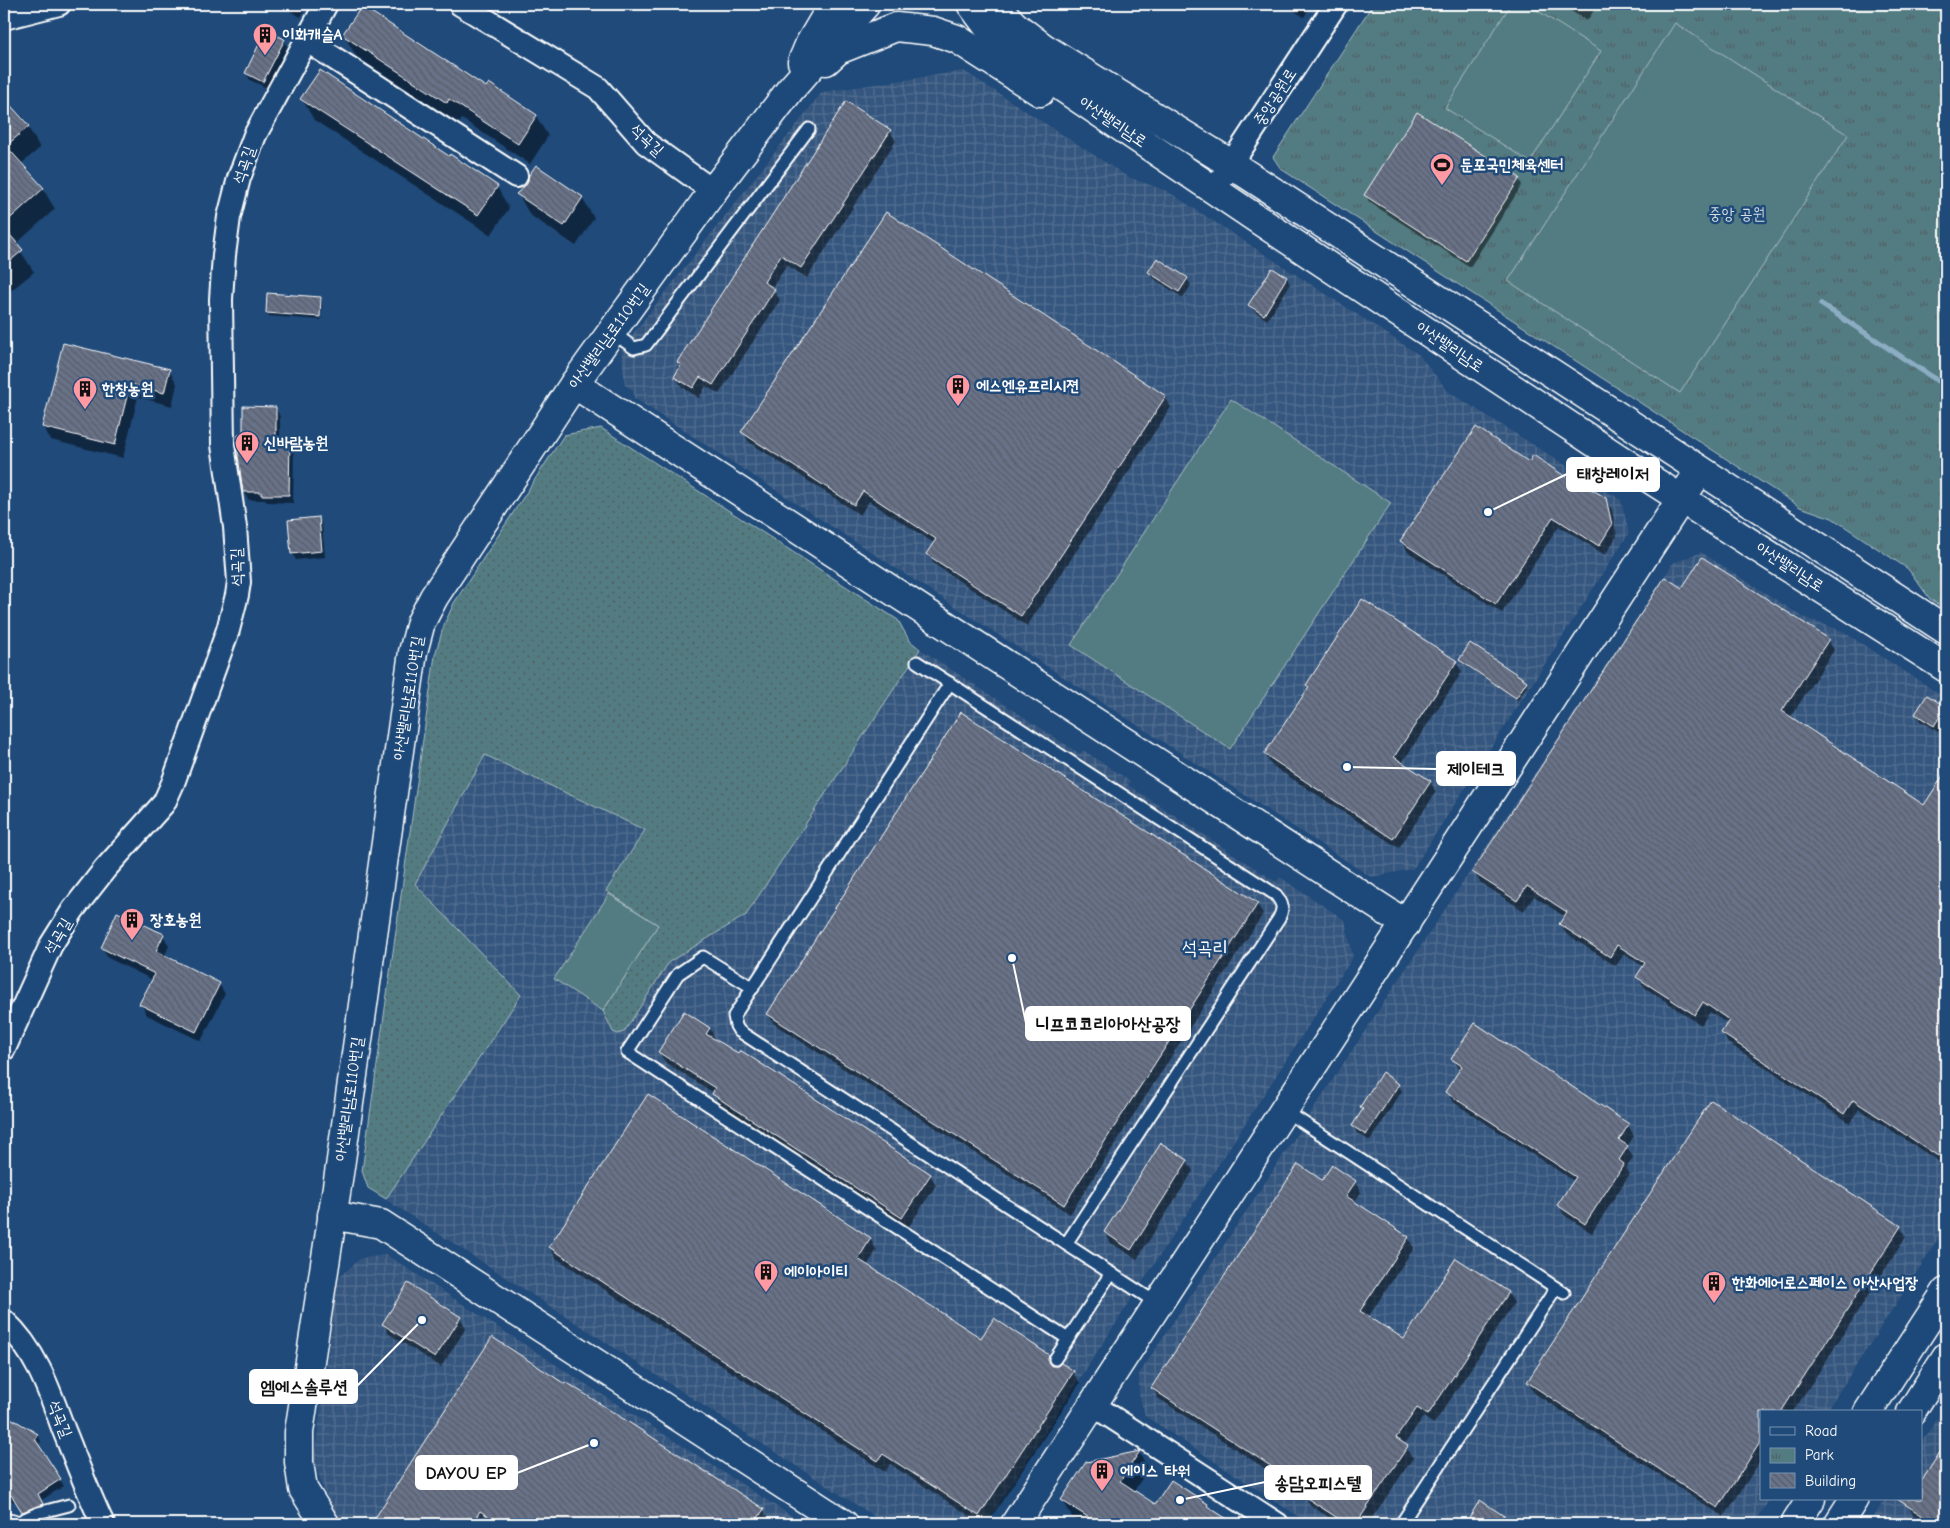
<svg xmlns="http://www.w3.org/2000/svg" width="1950" height="1528" font-family="'Comic Neue','Poor Story',sans-serif">
<style>
.industrial{fill:url(#industrial-grid)}
.grass{fill:url(#grass-dots);stroke:#a9bdc0}
.park{fill:url(#park-tufts);stroke:#a9bdc0}
.pitch{fill:#537b82;stroke:#a9bdc0}
.shadow{fill:#0007}
.lines{fill:none;stroke-linecap:round;stroke-linejoin:round}
.stream{stroke:#8cadc3;stroke-width:5.5}
.building{fill:url(#building-back-hatch);stroke:#fff}
.service-casing{stroke:#fff;stroke-width:15}
.minor-casing{stroke:#fff;stroke-width:26}
.tertiary-casing{stroke:#fff;stroke-width:31}
.service{stroke:#1f4a7a;stroke-width:11}
.minor{stroke:#1f4a7a;stroke-width:22}
.tertiary{stroke:#1f4a7a;stroke-width:28}
.labels{text-anchor:middle;dominant-baseline:central;stroke-width:5;stroke-linejoin:round;paint-order:stroke}
.poi-label{font-size:16px;font-weight:bold;fill:#fff;stroke:#1f4a7a;text-anchor:start}
.street-label{font-size:16px;fill:#fff;stroke:#1f4a7a}
.park-label{font-size:16px;fill:#d4dee0;stroke:#1f4a7a}
.quarter-label{font-size:19px;fill:#fff;stroke:#1f4a7a}
.leader{fill:none;stroke:#fff;stroke-width:2}
.callout-dot{fill:#fff;stroke:#1f4a7a;stroke-width:2}
.callout{fill:#fff;stroke:#fff;stroke-width:2}
.callout-label{font-size:18px;text-anchor:middle;font-weight:bold;fill:#111}
</style>
<defs>
<pattern id="industrial-grid" width="8" height="8" patternUnits="userSpaceOnUse" patternTransform="scale(1.25)"><rect width="8" height="8" fill="#35567e"/><path d="M0 4h8M4 0v8" fill="none" stroke="#536f91"/></pattern>
<pattern id="grass-dots" width="8" height="8" patternUnits="userSpaceOnUse" patternTransform="scale(1.25)"><rect width="8" height="8" fill="#537b82"/><path d="M2 2h.1M6 6h.1" fill="none" stroke="#4f6164" stroke-width="1.8" stroke-linecap="round"/></pattern>
<pattern id="park-tufts" width="24" height="20" patternUnits="userSpaceOnUse" patternTransform="scale(1.25)"><rect width="24" height="20" fill="#537b82"/><path d="M3 7l-1-3M5 7V3M7 7l1-3M15 17l-1-3M17 17v-4M19 17l1-3" fill="none" stroke="#4f6164"/></pattern>
<pattern id="building-back-hatch" width="6" height="6" patternUnits="userSpaceOnUse" patternTransform="scale(1.25)"><rect width="6" height="6" fill="#687288"/><path d="M-1 5l2 2M0 0l6 6M5-1l2 2" fill="none" stroke="#595d67"/></pattern>
</defs>
<rect width="100%" height="100%" fill="#1f4a7a"/>
<filter id="ink" filterUnits="userSpaceOnUse"><feTurbulence type="fractalNoise" baseFrequency=".02" numOctaves="2"/><feDisplacementMap in="SourceGraphic" scale="10" xChannelSelector="R" yChannelSelector="G"/><feConvolveMatrix kernelMatrix="1 2 1 2 8 2 1 2 1" color-interpolation-filters="sRGB"/></filter>
<g filter="url(#ink)">
<g class="industrial">
<path d="M964,71L1128,177L1167,191L1418,354L1449,392L1621,500L1629,533L1413,869L1371,877L634,398L633,390L625,385L621,349L822,92Z"/>
<path d="M601,428L898,620L909,640L920,649L1080,754L1083,750L1130,781L1128,785L1276,882L1280,877L1345,920L1353,957L986,1524H886L368,1188L362,1171L435,655L444,625L454,603L564,435Z"/>
<path d="M1701,552L1803,617L1842,631L1946,698V1227L1826,1412H1761V1499H1770L1753,1524H1310L1145,1416L1139,1394V1374L1673,563Z"/>
<path d="M387,1255L570,1374L804,1524H348L335,1514L323,1488L314,1460L338,1278L361,1258Z"/>
<path d="M1946,1405V1524H1869L1885,1499H1921V1443Z"/>
</g>
<path class="grass" d="M601,428L898,620L909,640L920,649L746,915L669,962L624,1032L618,1034L613,1032L603,1011L658,925L606,891L645,830L485,755L415,884L521,995L386,1199L368,1188L362,1171L435,655L444,625L454,603L564,435Z"/>
<path class="park" d="M1373,4H1946V610L1930,599L1908,569L1832,518L1800,507L1281,169L1273,157Z"/>
<g class="pitch">
<path d="M1511,4H1527L1601,51L1530,162L1445,108Z"/>
<path d="M1675,23L1848,135L1680,393L1508,281Z"/>
<path d="M1231,399L1391,503L1230,749L1071,645Z"/>
<path d="M609,894L658,925L603,1011L554,979Z"/>
</g>
<g class="shadow">
<path d="M278,4H307L301,17Z"/>
<path d="M1284,4H1312L1304,17Z"/>
<path d="M1560,4H1598L1587,21Z"/>
<path d="M344,35L486,89L536,116L548,136L530,164L462,119L459,123L356,56Z"/>
<path d="M284,40L287,47L267,88L250,80L246,73L269,41Z"/>
<path d="M320,72L497,187L509,208L491,235L314,120L302,99Z"/>
<path d="M4,86L12,100L7,104L28,127L40,148L21,164L43,189L55,209L16,244L34,272L4,296Z"/>
<path d="M890,131L896,141L807,278L787,265L772,288L780,300L719,394L706,386L699,398L682,387L676,377L681,368L678,362Z"/>
<path d="M1519,179L1522,185L1470,267L1369,202L1366,195Z"/>
<path d="M518,194L582,198L594,218L576,246L530,215Z"/>
<path d="M1273,269L1287,278L1290,285L1267,320L1254,311L1250,305Z"/>
<path d="M1149,272L1187,279L1191,285L1183,298L1153,278Z"/>
<path d="M268,294L321,298L322,301L321,320L268,316L267,313Z"/>
<path d="M64,344L169,370L177,384L172,406L138,397L123,458L51,440L43,427Z"/>
<path d="M1165,397L1171,407L1027,626L934,564L928,554L934,543L869,501L860,515L749,442L743,432Z"/>
<path d="M276,408L280,417V441H289L294,450L293,503L267,502L265,500H249L244,492V436Z"/>
<path d="M1529,464L1605,499L1612,510L1617,536L1605,555L1559,526L1502,613L1408,552L1402,541Z"/>
<path d="M318,518L322,525L325,557L296,560L292,553Z"/>
<path d="M1682,590L1828,640L1834,650L1790,718L1925,807L1940,783L1946,787V1162L1944,1165L1859,1109L1850,1123L1728,1043L1722,1033L1728,1024L1710,1012L1701,1025L1644,987L1638,977L1644,967L1624,954L1616,966L1566,934L1560,924L1565,917L1534,896L1524,911L1480,882L1474,872Z"/>
<path d="M1460,660L1526,682L1528,685L1518,700L1462,663Z"/>
<path d="M1456,662L1462,672L1402,763L1430,781L1436,792L1399,848L1271,765L1265,754L1309,688L1308,685Z"/>
<path d="M1945,708L1946,719L1938,732L1920,721L1916,714Z"/>
<path d="M1257,904L1263,914L1070,1214L774,1024L768,1014Z"/>
<path d="M163,935L169,946L164,957L219,984L225,994L201,1041L147,1015L141,1004L153,980L108,958L102,948Z"/>
<path d="M1475,1025L1628,1125L1634,1136L1627,1147L1633,1157L1626,1169L1629,1175L1592,1233L1564,1215L1559,1205L1574,1181L1453,1102L1447,1092L1460,1070L1453,1059Z"/>
<path d="M710,1028L715,1039L714,1040L930,1175L936,1185L908,1228L719,1104L714,1093L665,1062L659,1052Z"/>
<path d="M1398,1085L1402,1091L1370,1141L1357,1133L1353,1126L1363,1110L1361,1107Z"/>
<path d="M648,1095L870,1239L877,1250L867,1266L981,1340L1048,1356L1055,1367L1073,1372L1080,1383L987,1524H982L890,1464L885,1472L556,1258L550,1247Z"/>
<path d="M1187,1161L1193,1171L1137,1259L1111,1243L1105,1232Z"/>
<path d="M1323,1182H1355L1361,1192L1354,1203L1408,1238L1414,1248L1368,1317L1404,1341L1508,1293L1514,1303L1434,1424L1423,1417L1404,1445L1413,1458L1368,1524H1339L1310,1505L1304,1494L1158,1398L1152,1388Z"/>
<path d="M1900,1227L1906,1237L1793,1412H1761V1460L1724,1517L1534,1393L1528,1382Z"/>
<path d="M460,1318L466,1328L441,1367L389,1334L383,1324Z"/>
<path d="M492,1339L763,1510L769,1520L766,1524H492L486,1521L484,1524H380L377,1518Z"/>
<path d="M9,1419L37,1435L41,1441L38,1446L64,1486L40,1501L46,1511L27,1518L18,1503L4,1498V1429Z"/>
<path d="M1946,1435V1524H1927L1914,1516L1908,1505L1921,1499L1945,1447L1942,1441Z"/>
<path d="M1139,1452L1148,1469L1134,1491L1156,1506L1207,1505L1210,1509L1233,1524H1084L1072,1517L1063,1500Z"/>
</g>
<g class="lines">
<path class="stream" d="M1821,304L1946,386"/>
</g>
<g class="building">
<path d="M362,6L486,87L489,83L537,115L518,144L449,99L447,103L342,35Z"/>
<path d="M271,33L285,39L263,82L245,73L263,36L268,39Z"/>
<path d="M320,70L449,156L450,154L498,186L478,215L300,99Z"/>
<path d="M4,98L29,126L6,146L44,188L4,224Z"/>
<path d="M846,101L891,130L801,268L781,255L764,282L775,289L713,385L700,377L693,388L674,377L681,365L677,362Z"/>
<path d="M1417,112L1520,178L1466,261L1364,195Z"/>
<path d="M536,165L583,197L564,226L516,194L527,184L529,175Z"/>
<path d="M886,212L1166,396L1021,616L926,554L936,539L863,491L854,505L741,432Z"/>
<path d="M4,228L23,250L4,266Z"/>
<path d="M1157,258L1188,278L1179,292L1148,272Z"/>
<path d="M1272,268L1287,277L1264,315L1248,305Z"/>
<path d="M267,293L321,297L320,317L266,313Z"/>
<path d="M63,343L170,369L164,393L130,384L115,445L42,427Z"/>
<path d="M243,406L276,407V440H290L289,495H261V492H243L238,456V435H243Z"/>
<path d="M1476,427L1529,462L1533,455L1584,489L1586,486L1606,498L1612,525L1599,546L1553,517L1496,604L1400,541Z"/>
<path d="M319,517L322,551L291,554L288,520Z"/>
<path d="M1702,557L1829,639L1782,711L1924,805L1946,771V1143L1938,1156L1853,1100L1844,1114L1721,1033L1729,1020L1703,1002L1695,1015L1636,977L1645,963L1617,945L1610,957L1559,924L1567,912L1527,886L1517,901L1472,872L1665,577L1682,588Z"/>
<path d="M1362,599L1457,661L1394,757L1431,781L1393,839L1264,754L1309,687L1306,685Z"/>
<path d="M1470,643L1527,681L1516,698L1459,660Z"/>
<path d="M1927,695L1946,707L1934,726L1915,714Z"/>
<path d="M961,712L1258,903L1064,1205L767,1014Z"/>
<path d="M117,912L164,934L156,951L220,983L196,1032L139,1004L155,974L101,948Z"/>
<path d="M684,1011L710,1028L706,1034L738,1053L740,1050L931,1174L902,1218L712,1094L715,1088L658,1052Z"/>
<path d="M1475,1023L1629,1124L1619,1140L1628,1146L1619,1160L1624,1164L1585,1224L1557,1205L1576,1177L1445,1092L1462,1066L1451,1059Z"/>
<path d="M1382,1072L1399,1084L1366,1135L1352,1126L1363,1109L1360,1107Z"/>
<path d="M648,1094L871,1238L858,1259L981,1338L994,1318L1049,1355L1048,1362L1051,1366H1058L1061,1363L1074,1371L979,1516L883,1454L878,1461L549,1247Z"/>
<path d="M1711,1100L1901,1226L1781,1412H1761V1441L1718,1508L1527,1382Z"/>
<path d="M1161,1143L1188,1160L1131,1250L1104,1232Z"/>
<path d="M1298,1164L1322,1180L1332,1165L1356,1181L1346,1196L1409,1237L1360,1311L1404,1339L1456,1258L1509,1292L1428,1415L1417,1408L1396,1438L1408,1446L1356,1524H1347L1302,1495L1306,1489L1151,1388Z"/>
<path d="M408,1283L461,1317L435,1358L382,1324Z"/>
<path d="M492,1337L565,1384L566,1382L764,1509L754,1524H500L480,1511L472,1524H385L375,1518Z"/>
<path d="M9,1417L38,1434L35,1439L61,1479L38,1494L43,1504L22,1512L12,1496L4,1493V1426Z"/>
<path d="M1946,1443V1524H1935L1897,1499H1921V1482Z"/>
<path d="M1140,1451L1120,1481L1155,1504L1171,1480L1208,1504L1207,1506L1235,1524H1099L1061,1500L1086,1462Z"/>
<path d="M1480,1500L1516,1524H1465Z"/>
</g>
<g class="lines">
<defs>
<g id="service">
<path d="M623,340L634,348L646,345L809,129"/>
<path d="M917,662L1276,895C1283,904 1284,908 1279,918L1066,1244"/>
<path d="M950,683L734,1016L736,1026L739,1031L1158,1304"/>
<path d="M753,988L703,957L678,974L627,1052L1068,1339"/>
<path d="M1284,1110L1564,1293"/>
<path d="M1055,1359L1111,1273"/>
<path d="M4,1519L18,1522L38,1513L69,1505"/>
<path d="M1401,1524L1556,1288"/>
</g>
<g id="minor">
<path d="M460,4L598,88L646,143L713,191"/>
<path d="M4,18L59,4"/>
<path d="M306,40L516,176"/>
<path d="M1214,190L1336,4"/>
<path d="M4,1049L51,945L73,910L105,869L164,803L173,783L228,630L237,595L239,582L235,527L223,445L221,299L224,255L229,217L239,178L255,135L326,4"/>
<path d="M4,1321C35,1349 49,1389 63,1428C76,1460 88,1493 103,1524"/>
<path d="M1093,1405L1277,1524"/>
</g>
<g id="tertiary">
<path d="M971,4L988,27L1029,65L1254,217L1633,468L1946,668"/>
<path d="M994,4L1014,25L1044,48L1231,164L1946,630"/>
<path d="M826,61L838,50L896,27L933,31L957,39L1040,92"/>
<path d="M802,62L810,43L833,4"/>
<path d="M574,384L1406,924"/>
<path d="M332,1215L381,1224L844,1524"/>
<path d="M1868,1412L1946,1292"/>
<path d="M1911,1412L1946,1357"/>
<path d="M325,1524L303,1489L299,1462V1432L340,1167L413,652L421,622L434,597L574,384L713,191L790,90L866,4"/>
<path d="M1015,1524L1700,470"/>
<path d="M1795,1524L1811,1499"/>
<path d="M1838,1524L1854,1499"/>
</g>
</defs>
<use href="#service" class="service-casing"/>
<use href="#minor" class="minor-casing"/>
<use href="#tertiary" class="tertiary-casing"/>
<use href="#service" class="service"/>
<use href="#minor" class="minor"/>
<use href="#tertiary" class="tertiary"/>
</g>
</g>
<defs>
<symbol id="building-pin" viewBox="-11 -11 22 30"><path d="M0 17L-7.5 6A9.5 9.5 0 1 1 7.5 6Z" fill="#ff9aa2" stroke="#1f4a7a"/><path d="M-4-6H4V6H1V3H-1V6H-4ZM-2.5-4.3h1.7v1.8h-1.7ZM.8-4.3h1.7v1.8H.8ZM-2.5-1h1.7V.8h-1.7ZM.8-1h1.7V.8H.8Z" fill="#111"/></symbol>
<symbol id="stadium-pin" viewBox="-11 -11 22 30"><path d="M0 17L-7.5 6A9.5 9.5 0 1 1 7.5 6Z" fill="#ff9aa2" stroke="#1f4a7a"/><path d="M0-5a6.5 5 0 1 0 0 10a6.5 5 0 1 0 0-10ZM-3.5-1.8h7v3.6h-7Z" fill="#111"/></symbol>
</defs>
<g fill-rule="evenodd">
<use href="#building-pin" x="251" y="21" width="28" height="38"/>
<use href="#stadium-pin" x="1428" y="151" width="28" height="38"/>
<use href="#building-pin" x="944" y="372" width="28" height="38"/>
<use href="#building-pin" x="71" y="375" width="28" height="38"/>
<use href="#building-pin" x="233" y="429" width="28" height="38"/>
<use href="#building-pin" x="118" y="906" width="28" height="38"/>
<use href="#building-pin" x="752" y="1258" width="28" height="38"/>
<use href="#building-pin" x="1700" y="1269" width="28" height="38"/>
<use href="#building-pin" x="1088" y="1457" width="28" height="38"/>
</g>
<g class="labels">
<g class="poi-label">
<text x="282" y="35">이화캐슬A</text>
<text x="1460" y="165">둔포국민체육센터</text>
<text x="976" y="386">에스엔유프리시젼</text>
<text x="102" y="389">한창농원</text>
<text x="264" y="443">신바람농원</text>
<text x="150" y="920">장호농원</text>
<text x="784" y="1272">에이아이티</text>
<text x="1732" y="1283">한화에어로스페이스 아산사업장</text>
<text x="1120" y="1471">에이스 타워</text>
</g>
<g class="street-label">
<text transform="translate(1275 97) rotate(-57)">중앙공원로</text>
<text transform="translate(1113 122) rotate(34)">아산밸리남로</text>
<text transform="translate(647 140) rotate(43)">석곡길</text>
<text transform="translate(244 165) rotate(-71)">석곡길</text>
<text transform="translate(609 336) rotate(-54)">아산밸리남로110번길</text>
<text transform="translate(1450 347) rotate(34)">아산밸리남로</text>
<text transform="translate(237 567) rotate(-92)">석곡길</text>
<text transform="translate(1790 567) rotate(33)">아산밸리남로</text>
<text transform="translate(408 698) rotate(-81)">아산밸리남로110번길</text>
<text transform="translate(58 936) rotate(-60)">석곡길</text>
<text transform="translate(349 1099) rotate(-82)">아산밸리남로110번길</text>
<text transform="translate(60 1419) rotate(68)">석곡길</text>
</g>
<g class="park-label">
<text x="1737" y="214">중앙 공원</text>
</g>
<g class="quarter-label">
<text x="1205" y="948">석곡리</text>
</g>
</g>
<path class="leader" d="M1488 512L1567 474M1347 767L1437 769M1012 958L1026 1023M422 1320L357 1386M594 1443L517 1473M1180 1500L1265 1482"/>
<g class="callout-dot">
<circle cx="1488" cy="512" r="5"/>
<circle cx="1347" cy="767" r="5"/>
<circle cx="1012" cy="958" r="5"/>
<circle cx="422" cy="1320" r="5"/>
<circle cx="594" cy="1443" r="5"/>
<circle cx="1180" cy="1500" r="5"/>
</g>
<g class="callout">
<rect x="1567" y="458" width="92" height="33" rx="5"/>
<rect x="1437" y="752" width="78" height="33" rx="5"/>
<rect x="1026" y="1007" width="164" height="33" rx="5"/>
<rect x="250" y="1370" width="107" height="33" rx="5"/>
<rect x="416" y="1456" width="101" height="33" rx="5"/>
<rect x="1265" y="1466" width="106" height="33" rx="5"/>
</g>
<g class="callout-label">
<text x="1613" y="480">태창레이저</text>
<text x="1476" y="775">제이테크</text>
<text x="1108" y="1030">니프코코리아아산공장</text>
<text x="304" y="1393">엠에스솔루션</text>
<text x="466" y="1479">DAYOU EP</text>
<text x="1318" y="1489">송담오피스텔</text>
</g>
<rect width="1950" height="1528" fill="none" stroke="#1f4a7a" stroke-width="20"/>
<rect x="10" y="10" width="1930" height="1508" fill="none" stroke="#fff" stroke-width="2" filter="url(#ink)"/>
<rect x="1760" y="1410" width="162" height="90" fill="#1f4a7a" stroke="#7992af"/>
<rect x="1770" y="1427" width="25" height="8" fill="#1f4a7a" stroke="#7992af"/>
<text x="1805" y="1436" font-size="15" fill="#ffffff">Road</text>
<rect x="1770" y="1448" width="25" height="15" fill="url(#park-tufts)" stroke="#7992af"/>
<text x="1805" y="1460" font-size="15" fill="#ffffff">Park</text>
<rect x="1770" y="1473" width="25" height="15" fill="url(#building-back-hatch)" stroke="#7992af"/>
<text x="1805" y="1486" font-size="15" fill="#ffffff">Building</text>
</svg>
